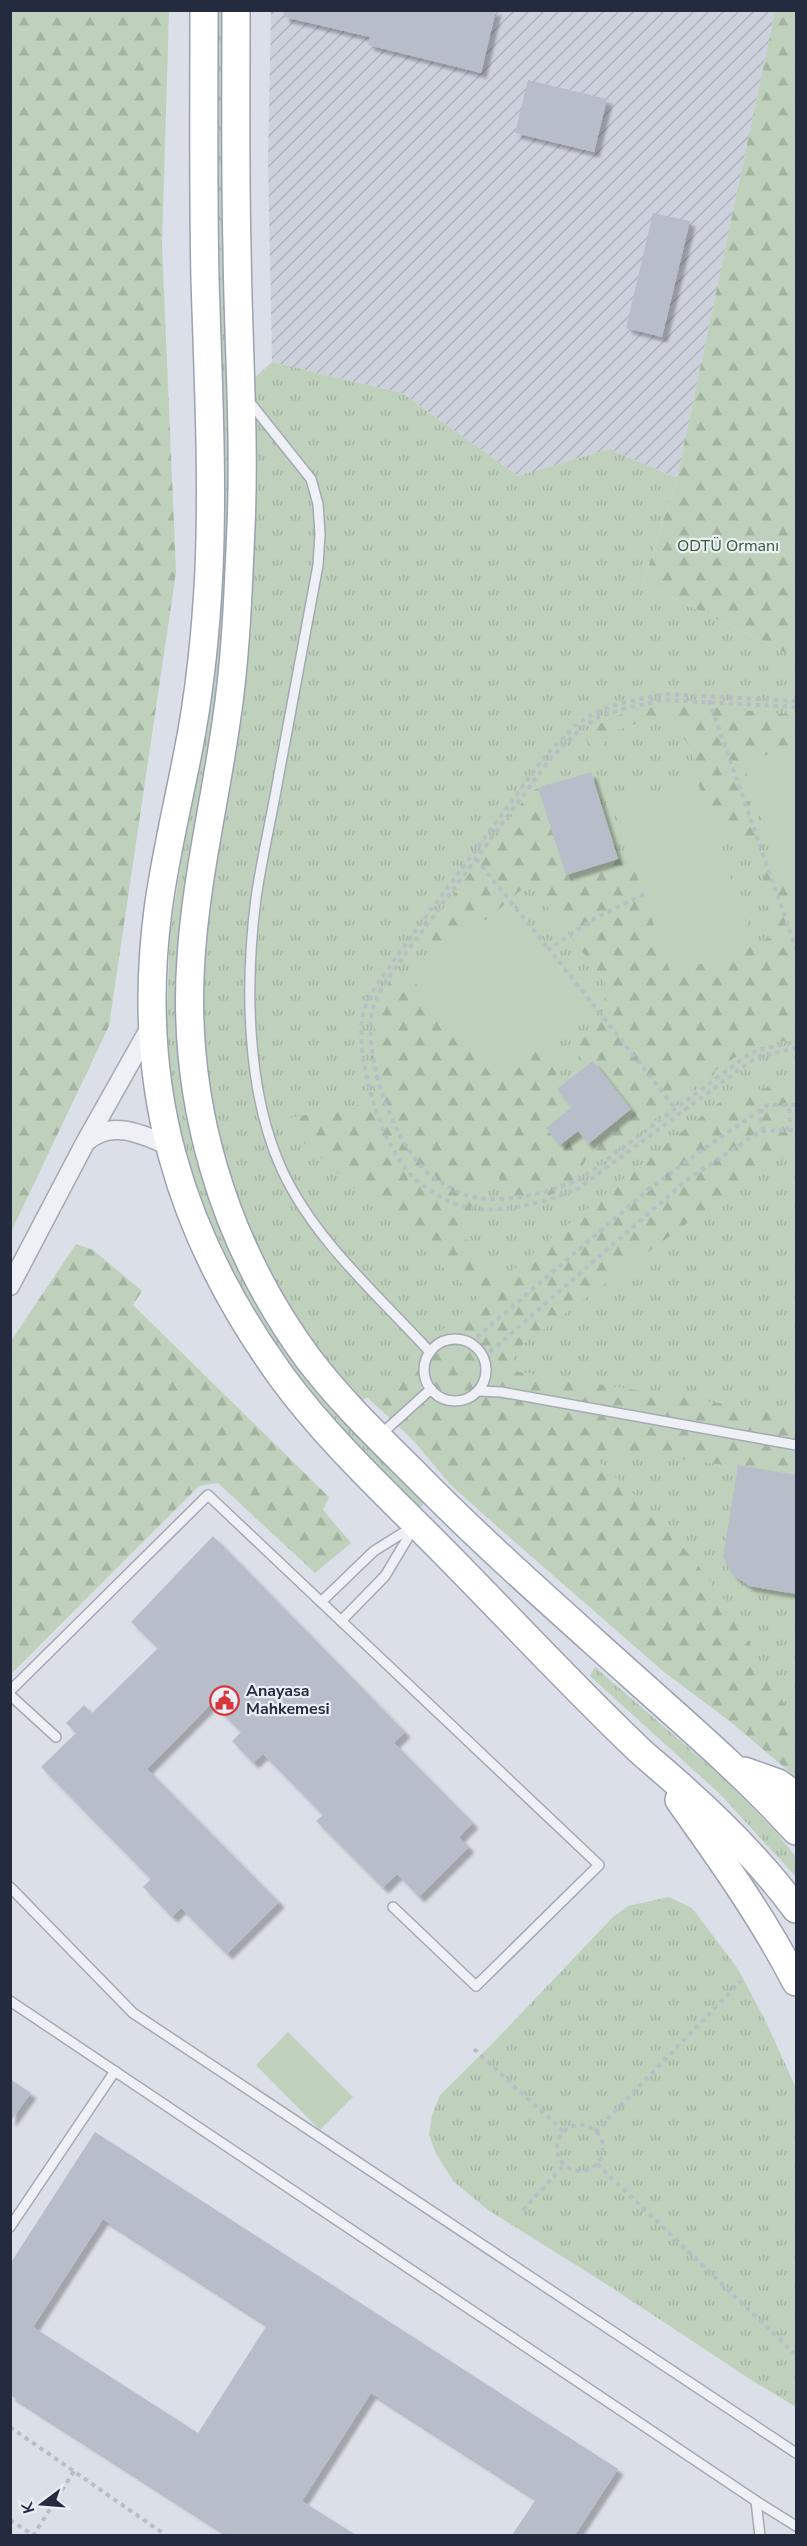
<svg xmlns="http://www.w3.org/2000/svg" width="807" height="2546" font-family="'Nunito Sans',sans-serif">
<style>
.industrial{fill:url(#industrial-furrows)}
.grass{fill:url(#grass-tufts)}
.forest{fill:url(#forest-firs)}
.pitch{fill:#bfd1bc}
.building{fill:#b8bdca;fill-rule:evenodd;filter:url(#shadow)}
.lines{fill:none;stroke-linecap:round;stroke-linejoin:round}
.service-casing{stroke:#a4a9b4;stroke-width:12}
.minor-casing{stroke:#a4a9b4;stroke-width:21}
.primary-casing{stroke:#9aa1b3;stroke-width:30}
.path{stroke:#b9bdc5;stroke-width:4;stroke-dasharray:4.5 4.5;stroke-linecap:butt}
.service{stroke:#eef0f5;stroke-width:9}
.minor{stroke:#eef0f5;stroke-width:18}
.primary{stroke:#fff;stroke-width:27}
.labels{text-anchor:middle;dominant-baseline:central;stroke-width:4.5;stroke-linejoin:round;paint-order:stroke}
.park-label{font-size:16px;fill:#345a31;stroke:#ebeef5}
.poi-label{font-size:16px;font-weight:bold;fill:#242b3e;stroke:#ebeef5;text-anchor:start}
</style>
<defs>
<pattern id="industrial-furrows" width="10" height="10" patternUnits="userSpaceOnUse" patternTransform="scale(1.5)"><rect width="10" height="10" fill="#cdd1dc"/><path d="M-1 1l2-2M0 10L10 0M9 11l2-2" fill="none" stroke="#b0b4be"/></pattern>
<pattern id="grass-tufts" width="24" height="20" patternUnits="userSpaceOnUse" patternTransform="scale(1.5)"><rect width="24" height="20" fill="#bfd1bc"/><path d="M3 7l-1-3M5 7V3M7 7l1-3M15 17l-1-3M17 17v-4M19 17l1-3" fill="none" stroke="#a4b4a3"/></pattern>
<pattern id="forest-firs" width="22" height="20" patternUnits="userSpaceOnUse" patternTransform="scale(1.5)"><rect width="22" height="20" fill="#bfd1bc"/><path d="M5 1l3.5 6h-7zM16 11l3.5 6h-7z" fill="#a4b4a3"/></pattern>
<filter id="shadow"><feDropShadow dx="5.5" dy="5.5" stdDeviation="1.5" flood-color="#0004"/></filter>
</defs>
<rect width="100%" height="100%" fill="#dbdfe7"/>
<path class="industrial" d="M271,11H775L677,478L609,449L518,476L402,393L272,362L268,160Z"/>
<g class="grass">
<path d="M215,11H224L232,492L225,641L193,863L216,1213L424,1499L422,1507H417L327,1415L275,1348L209,1234L173,1116L166,1036L170,932L205,713L223,424Z"/>
<path d="M272,362L402,393L518,476L609,449L677,478L643,583L796,658V1777L731,1722L663,1671L498,1527L450,1484L414,1441L368,1397L351,1409L264,1289L194,1078L240,391Z"/>
<path d="M595,1667L721,1776L775,1831L796,1857V1877L720,1794L590,1676Z"/>
<path d="M669,1897L692,1908L738,1969L767,2024L796,2088V2407L756,2383L603,2282L488,2210L454,2182L435,2152L429,2134L432,2115L440,2095L493,2043L613,1917L628,1906Z"/>
</g>
<g class="forest">
<path d="M11,10L169,11L162,245L176,572L109,1026L11,1232Z"/>
<path d="M775,11H796V658L643,583L677,478Z"/>
<path d="M679,704L796,715V745L744,763L747,775L742,786L760,832L755,847L749,849L741,840L733,825L713,826L696,778L691,748L682,736L676,718H652L607,734L604,747L598,752L589,748L586,738C598,713 653,706 679,704Z"/>
<path d="M538,788L566,875L618,859L633,862L672,974L754,945L776,935V916L764,878L770,860L776,858L796,919V1039L766,1044L727,1061L623,1145L609,1154L587,1157L573,1187L535,1200L508,1204L497,1172L492,1171L458,1234L472,1244L478,1259L499,1281L671,1140L720,1102L746,1091L796,1084V1158L777,1157L513,1352L514,1371L796,1415V1475L607,1449L595,1458L641,1501L689,1554L725,1600L796,1725V1777L731,1722L663,1671L498,1527L450,1484L414,1441L367,1397L478,1298L294,1134L289,1118L375,1102L371,1071L375,1016L380,1000L400,969L414,981L494,1077L527,1051L554,1052C560,1065 554,1072 557,1086C559,1094 567,1101 572,1107L546,1128L559,1145L578,1131L588,1143L631,1109L593,1061L587,1066L578,1054L576,1039L604,1017L605,981L529,883L488,919L462,927L439,954L428,953L420,940L529,793Z"/>
<path d="M76,1244L93,1250L142,1291L133,1305L329,1497L323,1510L351,1543L315,1573L218,1483L199,1486L11,1674V1341Z"/>
</g>
<g class="pitch">
<path d="M796,745V919L744,763Z"/>
<path d="M696,778L754,945L671,974L613,807Z"/>
<path d="M509,901L590,998L494,1078L414,981Z"/>
<path d="M288,2032L353,2097L320,2130L256,2065Z"/>
</g>
<g class="building">
<path d="M284,10H496L481,73L368,45L370,37L284,17Z"/>
<path d="M528,80L607,99L594,152L515,133Z"/>
<path d="M653,213L690,221L662,337L626,328Z"/>
<path d="M591,772L618,859L566,875L538,788Z"/>
<path d="M593,1061L631,1109L588,1144L578,1131L560,1145L546,1128L572,1107L557,1089Z"/>
<path d="M738,1465L796,1475V1594L749,1586L732,1574L723,1557Z"/>
<path d="M213,1536L405,1732L394,1743L473,1823L459,1837L469,1847L419,1897L397,1874L383,1888L316,1821L323,1815L263,1754L253,1763L232,1741L241,1732L212,1703L147,1769L279,1902L227,1954L181,1908L172,1917L143,1887L151,1879L41,1767L76,1733L66,1723L84,1705L92,1713L158,1648L131,1622Z"/>
<path d="M10,2079L31,2093L10,2122Z"/>
<path d="M95,2132L618,2469L575,2535H512L536,2499L371,2393L302,2501L356,2535H228L10,2395V2264ZM103,2219L267,2325L198,2433L33,2327Z"/>
</g>
<g class="lines">
<defs>
<g id="service">
<path d="M248,400L311,479L318,504L320,534L318,565C305,634 292,704 279,774C272,815 262,857 256,898C245,984 246,1091 282,1170C315,1241 378,1295 430,1352"/>
<circle cx="455" cy="1370" r="31"/>
<path d="M478,1391L501,1392L796,1445"/>
<path d="M379,1436L431,1389"/>
<path d="M321,1602L374,1551L414,1526"/>
<path d="M341,1621L385,1576L415,1526"/>
<path d="M10,1691L208,1495L599,1865L476,1986L393,1907"/>
<path d="M10,1695L56,1737"/>
<path d="M10,1887L133,2013L796,2453"/>
<path d="M10,2001L756,2501L796,2526"/>
<path d="M10,2227L115,2071"/>
<path d="M756,2501L760,2536"/>
</g>
<g id="minor">
<path d="M86,1142C111,1119 142,1134 169,1146"/>
<path d="M10,1286L85,1143L152,1024"/>
</g>
<g id="primary">
<path d="M204,10C204,100 203,190 205,279C208,376 213,473 209,570C206,631 200,692 188,752C178,804 165,857 158,910C135,1086 178,1233 281,1376C330,1443 391,1498 449,1557C512,1621 573,1687 638,1749C651,1761 665,1772 678,1784C721,1822 762,1863 796,1909"/>
<path d="M236,10C236,90 235,169 237,248C238,341 245,435 241,527C238,593 236,659 226,723C215,801 196,879 191,958C181,1101 223,1242 307,1357C340,1401 380,1439 419,1478C487,1547 560,1611 631,1675C688,1726 745,1775 796,1831"/>
<path d="M744,1771L778,1783L796,1796"/>
<path d="M679,1800C721,1859 763,1918 796,1982"/>
</g>
</defs>
<use href="#service" class="service-casing"/>
<use href="#minor" class="minor-casing"/>
<use href="#primary" class="primary-casing"/>
<g class="path">
<path d="M709,700L796,949"/>
<path d="M796,701L664,694L621,703L597,712L578,723L546,755L391,964C380,981 365,999 362,1020C357,1065 381,1145 413,1177C424,1187 441,1198 455,1204C492,1218 545,1203 579,1188L748,1063L760,1056L796,1048"/>
<path d="M796,707L664,700L622,709L599,717L581,728L550,759L400,961C389,978 376,993 372,1013C364,1057 391,1134 421,1166C431,1177 449,1188 463,1194C498,1207 549,1193 582,1178L745,1057L757,1050L796,1042"/>
<path d="M476,859L549,949"/>
<path d="M644,894L595,918L549,949L676,1109"/>
<path d="M762,1109L760,1117L764,1131"/>
<path d="M786,1130L790,1122L789,1105"/>
<path d="M470,1343L649,1189L698,1153L768,1105H796"/>
<path d="M483,1358L688,1179L761,1131L796,1130"/>
<path d="M474,2049L564,2132"/>
<circle cx="580" cy="2148" r="23"/>
<path d="M595,2132L741,1981"/>
<path d="M597,2164L796,2355"/>
<path d="M523,2210L564,2165"/>
<path d="M10,2427L167,2536"/>
<path d="M10,2520L33,2535"/>
<path d="M33,2536L74,2471"/>
</g>
<use href="#service" class="service"/>
<use href="#minor" class="minor"/>
<use href="#primary" class="primary"/>
</g>
<defs>
<symbol id="civic-ring" viewBox="-11 -11 22 22"><circle r="9.5" fill="#ebeef5" stroke="#d7363b" stroke-width="1.5"/><path d="M-.6-6.5H3V-4.5H.6V-3L4-1V1h2V6H-6V1h2V-1L-.6-3ZM-1.2 2.5V6h2.4V2.5Z" fill="#d7363b"/></symbol>
</defs>
<g fill-rule="evenodd">
<use href="#civic-ring" x="208" y="1684" width="33" height="33"/>
</g>
<g class="labels">
<g class="park-label">
<text x="728" y="546">ODTÜ Ormanı</text>
</g>
<g class="poi-label">
<text x="246" y="1691">Anayasa<tspan x="246" dy="18">Mahkemesi</tspan></text>
</g>
</g>
<rect width="807" height="2546" fill="none" stroke="#242b3e" stroke-width="24"/>
<g transform="translate(42 2504) rotate(254)" stroke="#ebeef5" stroke-width="4.5" paint-order="stroke">
<path d="M0-4.5L10 22L0 15L-10 22Z" fill="#242b3e"/>
<text y="-9" font-size="16" font-weight="bold" text-anchor="middle" fill="#242b3e">K</text>
</g>
</svg>
